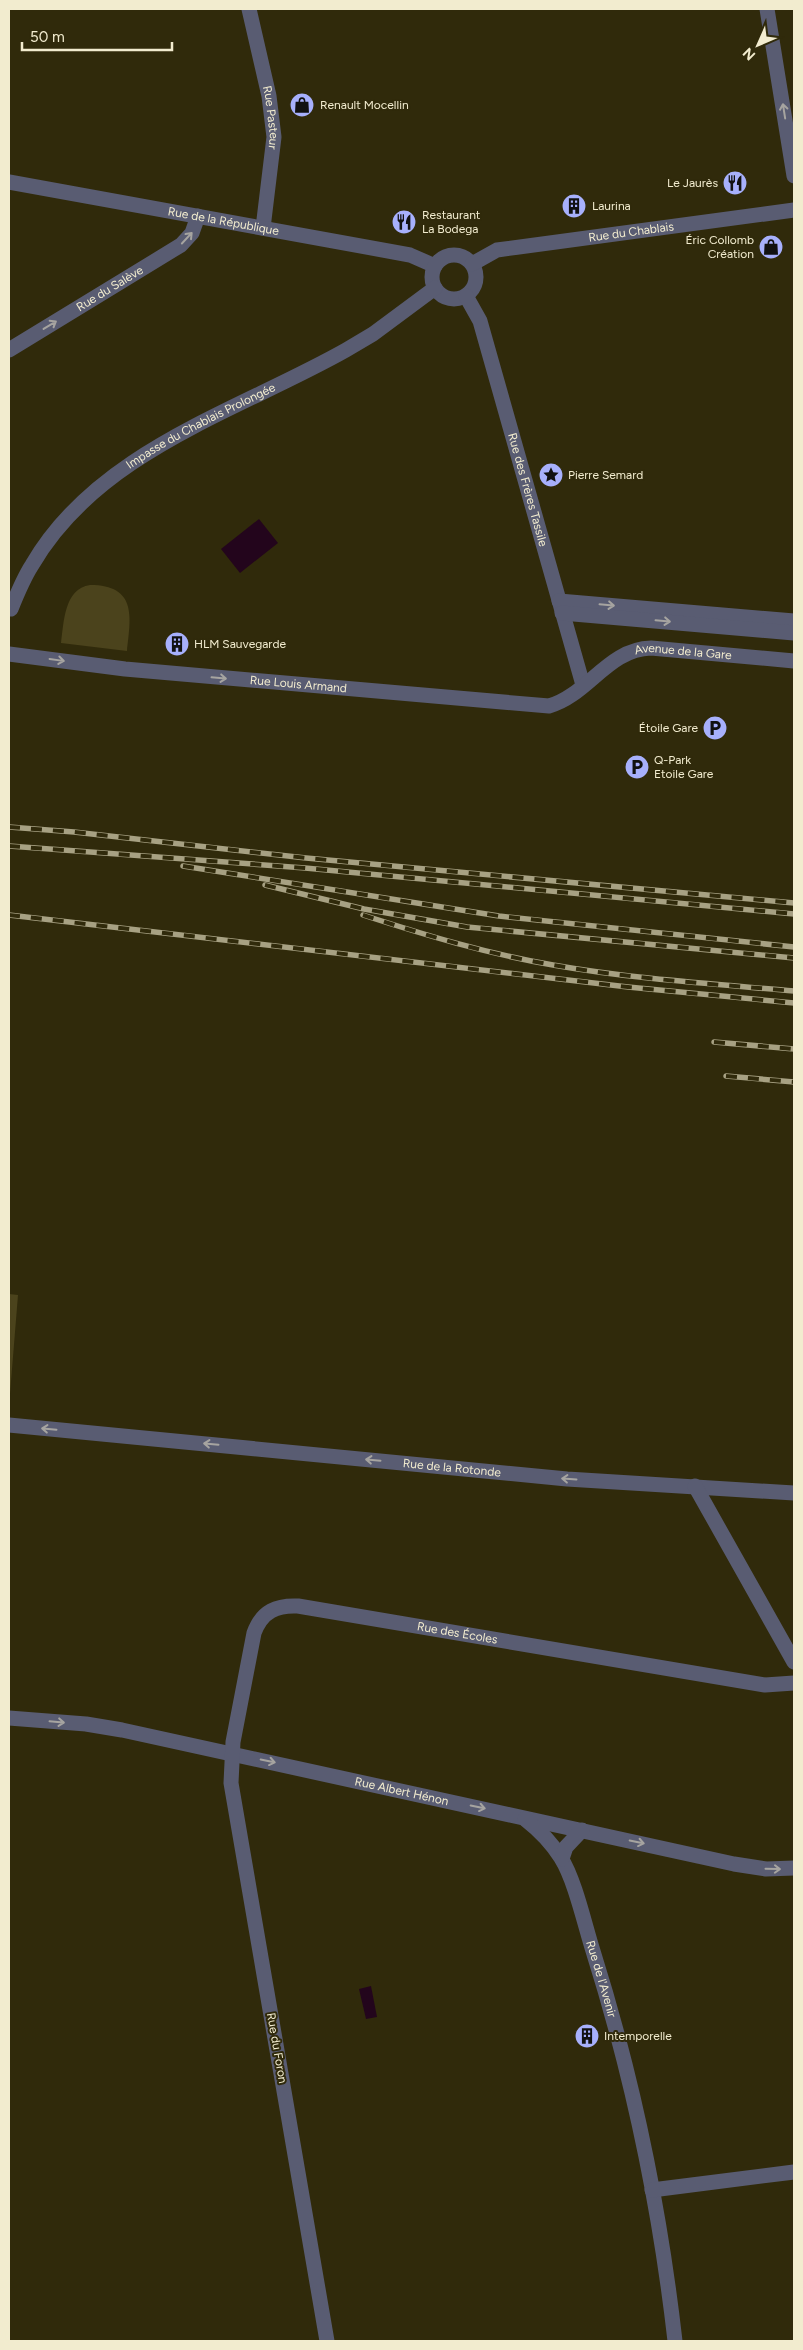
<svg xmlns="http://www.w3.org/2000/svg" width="803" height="2350" font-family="Figtree,sans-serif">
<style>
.green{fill:#4b431c}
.water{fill:#23051c}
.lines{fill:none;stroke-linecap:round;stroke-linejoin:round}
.minor{stroke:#595c72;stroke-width:15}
.rail-casing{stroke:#a7a183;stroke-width:5.5}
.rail{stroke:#302a0b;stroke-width:4;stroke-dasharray:11;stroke-linecap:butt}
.oneway{stroke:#a6a4a0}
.labels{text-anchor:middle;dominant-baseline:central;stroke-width:4;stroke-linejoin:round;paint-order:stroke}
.poi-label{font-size:12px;fill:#f2eccf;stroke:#302a0b;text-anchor:start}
.street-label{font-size:12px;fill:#f2eccf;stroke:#302a0b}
</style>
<rect width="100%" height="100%" fill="#302a0b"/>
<g class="green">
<path d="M90,585C137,585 131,617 127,651L61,643C64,622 64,589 90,585Z"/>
<path d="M9,1294L18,1295L9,1406Z"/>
</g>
<g class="water">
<path d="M259,519L278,543L240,573L221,549Z"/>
<path d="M371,1986L377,2017L366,2019L359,1989Z"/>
</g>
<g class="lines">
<g class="minor">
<path id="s1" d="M249,9L269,96L274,137L263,228"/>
<path d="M767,9L794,176"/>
<path id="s2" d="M9,182L410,255L435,266"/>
<circle cx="454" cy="277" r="22"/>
<path id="s3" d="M472,264L497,250L794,210"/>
<path id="s4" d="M466,296L480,321L583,685"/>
<path id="s5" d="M9,350L181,245L192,233L198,216"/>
<path d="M559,601L794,621"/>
<path id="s6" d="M11,609C17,594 23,579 32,565C98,451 238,411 346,350L373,334L435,288"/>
<path d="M562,613L794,633"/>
<path id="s7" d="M9,654L125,669L549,706C588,695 608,649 651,648L794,661"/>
<path id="s8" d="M9,1425L567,1479L794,1493"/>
<path d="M695,1486L794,1662"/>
<path id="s9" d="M9,1718L86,1724L122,1730L734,1864L766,1869L794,1868"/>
<path id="s10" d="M525,1819C539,1830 552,1843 561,1858C575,1880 585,1926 593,1951C633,2078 660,2209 675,2341"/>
<path d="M562,1859L566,1847L582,1830"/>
<path d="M652,2190L794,2172"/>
<path id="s11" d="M327,2341L231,1783L233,1742L254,1633C262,1611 277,1605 298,1606L765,1685L794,1683"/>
</g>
<defs>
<g id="rail">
<path d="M9,827L74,832L306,858L794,903"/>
<path d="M9,846L305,868L794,914"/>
<path d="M183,866L499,916L794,947"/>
<path d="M265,885L364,909L467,927L794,958"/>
<path d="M9,915L628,987L794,1003"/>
<path d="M363,915C425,935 488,954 553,965C633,979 714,984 794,991"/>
<path d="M714,1042L794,1049"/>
<path d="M726,1076L794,1082"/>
</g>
</defs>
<use href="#rail" class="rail-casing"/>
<use href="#rail" class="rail"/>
</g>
<defs><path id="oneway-shaft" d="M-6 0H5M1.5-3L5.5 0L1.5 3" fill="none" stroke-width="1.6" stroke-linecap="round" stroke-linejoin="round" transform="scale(1.25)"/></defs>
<g class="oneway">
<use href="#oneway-shaft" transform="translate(784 111) rotate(-99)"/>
<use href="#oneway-shaft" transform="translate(187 238) rotate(-47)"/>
<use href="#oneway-shaft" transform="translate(50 325) rotate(-31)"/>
<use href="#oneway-shaft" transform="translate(607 605) rotate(5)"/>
<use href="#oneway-shaft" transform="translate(663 621) rotate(5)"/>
<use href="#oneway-shaft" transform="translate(57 660) rotate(8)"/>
<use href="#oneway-shaft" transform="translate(219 678) rotate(5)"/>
<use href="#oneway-shaft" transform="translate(49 1429) rotate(-175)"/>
<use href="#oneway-shaft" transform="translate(211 1444) rotate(-175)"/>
<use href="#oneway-shaft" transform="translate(373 1460) rotate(-175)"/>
<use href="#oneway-shaft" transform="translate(569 1479) rotate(-176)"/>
<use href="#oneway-shaft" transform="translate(57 1722) rotate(5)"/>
<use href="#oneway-shaft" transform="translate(268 1761) rotate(12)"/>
<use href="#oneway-shaft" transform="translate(478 1807) rotate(12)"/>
<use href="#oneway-shaft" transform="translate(637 1842) rotate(12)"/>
<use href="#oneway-shaft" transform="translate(773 1869) rotate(1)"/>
</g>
<defs>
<symbol id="shop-disc" viewBox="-11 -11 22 22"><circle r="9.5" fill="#a7b0fc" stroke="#302a0b"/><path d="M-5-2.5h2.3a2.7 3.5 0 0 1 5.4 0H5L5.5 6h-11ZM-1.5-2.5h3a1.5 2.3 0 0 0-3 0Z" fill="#111"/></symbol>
<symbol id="restaurant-disc" viewBox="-11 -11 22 22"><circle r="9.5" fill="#a7b0fc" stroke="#302a0b"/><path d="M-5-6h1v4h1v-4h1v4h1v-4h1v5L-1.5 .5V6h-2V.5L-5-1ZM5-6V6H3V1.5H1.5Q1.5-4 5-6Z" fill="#111"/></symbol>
<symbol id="building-disc" viewBox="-11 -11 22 22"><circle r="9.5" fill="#a7b0fc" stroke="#302a0b"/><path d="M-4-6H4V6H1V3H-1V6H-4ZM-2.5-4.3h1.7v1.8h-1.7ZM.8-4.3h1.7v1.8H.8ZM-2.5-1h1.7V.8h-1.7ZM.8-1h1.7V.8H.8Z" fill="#111"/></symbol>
<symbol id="sight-disc" viewBox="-11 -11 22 22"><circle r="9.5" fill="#a7b0fc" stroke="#302a0b"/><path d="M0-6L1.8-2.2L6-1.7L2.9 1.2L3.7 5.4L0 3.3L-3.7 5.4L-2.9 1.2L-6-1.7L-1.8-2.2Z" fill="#111"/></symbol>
<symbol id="parking-disc" viewBox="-11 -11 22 22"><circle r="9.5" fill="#a7b0fc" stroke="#302a0b"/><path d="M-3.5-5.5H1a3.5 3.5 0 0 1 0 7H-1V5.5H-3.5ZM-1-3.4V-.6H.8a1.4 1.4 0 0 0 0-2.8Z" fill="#111"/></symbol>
</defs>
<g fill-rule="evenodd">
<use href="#shop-disc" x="288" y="91" width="28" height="28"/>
<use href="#restaurant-disc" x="721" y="169" width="28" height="28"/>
<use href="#building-disc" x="560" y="192" width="28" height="28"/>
<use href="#restaurant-disc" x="390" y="208" width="28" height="28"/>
<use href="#shop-disc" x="757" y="233" width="28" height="28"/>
<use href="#sight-disc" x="537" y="461" width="28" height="28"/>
<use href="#building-disc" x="163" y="630" width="28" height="28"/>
<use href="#parking-disc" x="701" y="714" width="28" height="28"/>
<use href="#parking-disc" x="623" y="753" width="28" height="28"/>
<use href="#building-disc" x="573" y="2022" width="28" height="28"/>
</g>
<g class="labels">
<g class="poi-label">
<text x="320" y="105">Renault Mocellin</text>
<text x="718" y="183" text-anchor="end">Le Jaurès</text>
<text x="592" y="206">Laurina</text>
<text x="422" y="215">Restaurant<tspan x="422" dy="14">La Bodega</tspan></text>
<text x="754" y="240" text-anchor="end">Éric Collomb<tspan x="754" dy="14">Création</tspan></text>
<text x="568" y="475">Pierre Semard</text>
<text x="194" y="644">HLM Sauvegarde</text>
<text x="698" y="728" text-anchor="end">Étoile Gare</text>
<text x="654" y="760">Q-Park<tspan x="654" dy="14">Etoile Gare</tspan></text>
<text x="604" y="2036">Intemporelle</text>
</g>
<g class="street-label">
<text stroke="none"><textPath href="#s1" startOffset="111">Rue Pasteur</textPath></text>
<text stroke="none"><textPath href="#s2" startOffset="218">Rue de la République</textPath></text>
<text stroke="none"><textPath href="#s3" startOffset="164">Rue du Chablais</textPath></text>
<text stroke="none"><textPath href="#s5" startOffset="118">Rue du Salève</textPath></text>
<text stroke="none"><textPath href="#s6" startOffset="271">Impasse du Chablais Prolongée</textPath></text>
<text stroke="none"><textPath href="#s4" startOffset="204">Rue des Frères Tassile</textPath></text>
<text stroke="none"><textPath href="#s7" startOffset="694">Avenue de la Gare</textPath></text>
<text stroke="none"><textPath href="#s7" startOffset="291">Rue Louis Armand</textPath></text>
<text stroke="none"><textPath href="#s8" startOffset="445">Rue de la Rotonde</textPath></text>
<text stroke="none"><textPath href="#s11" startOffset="936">Rue des Écoles</textPath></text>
<text stroke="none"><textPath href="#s9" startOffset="400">Rue Albert Hénon</textPath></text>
<text stroke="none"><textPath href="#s10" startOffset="181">Rue de l'Avenir</textPath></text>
<text transform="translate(277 2048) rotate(80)">Rue du Foron</text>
</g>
</g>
<rect width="803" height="2350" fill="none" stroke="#f2eccf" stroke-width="20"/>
<g transform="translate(758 45) rotate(225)" stroke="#302a0b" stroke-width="4" paint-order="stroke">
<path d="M0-4L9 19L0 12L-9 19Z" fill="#f2eccf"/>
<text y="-8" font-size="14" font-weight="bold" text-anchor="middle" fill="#f2eccf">N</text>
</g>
<path d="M22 42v8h150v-8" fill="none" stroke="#f2eccf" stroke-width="2.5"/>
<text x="30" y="42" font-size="15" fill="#f2eccf" stroke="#302a0b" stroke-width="4" paint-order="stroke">50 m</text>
</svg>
